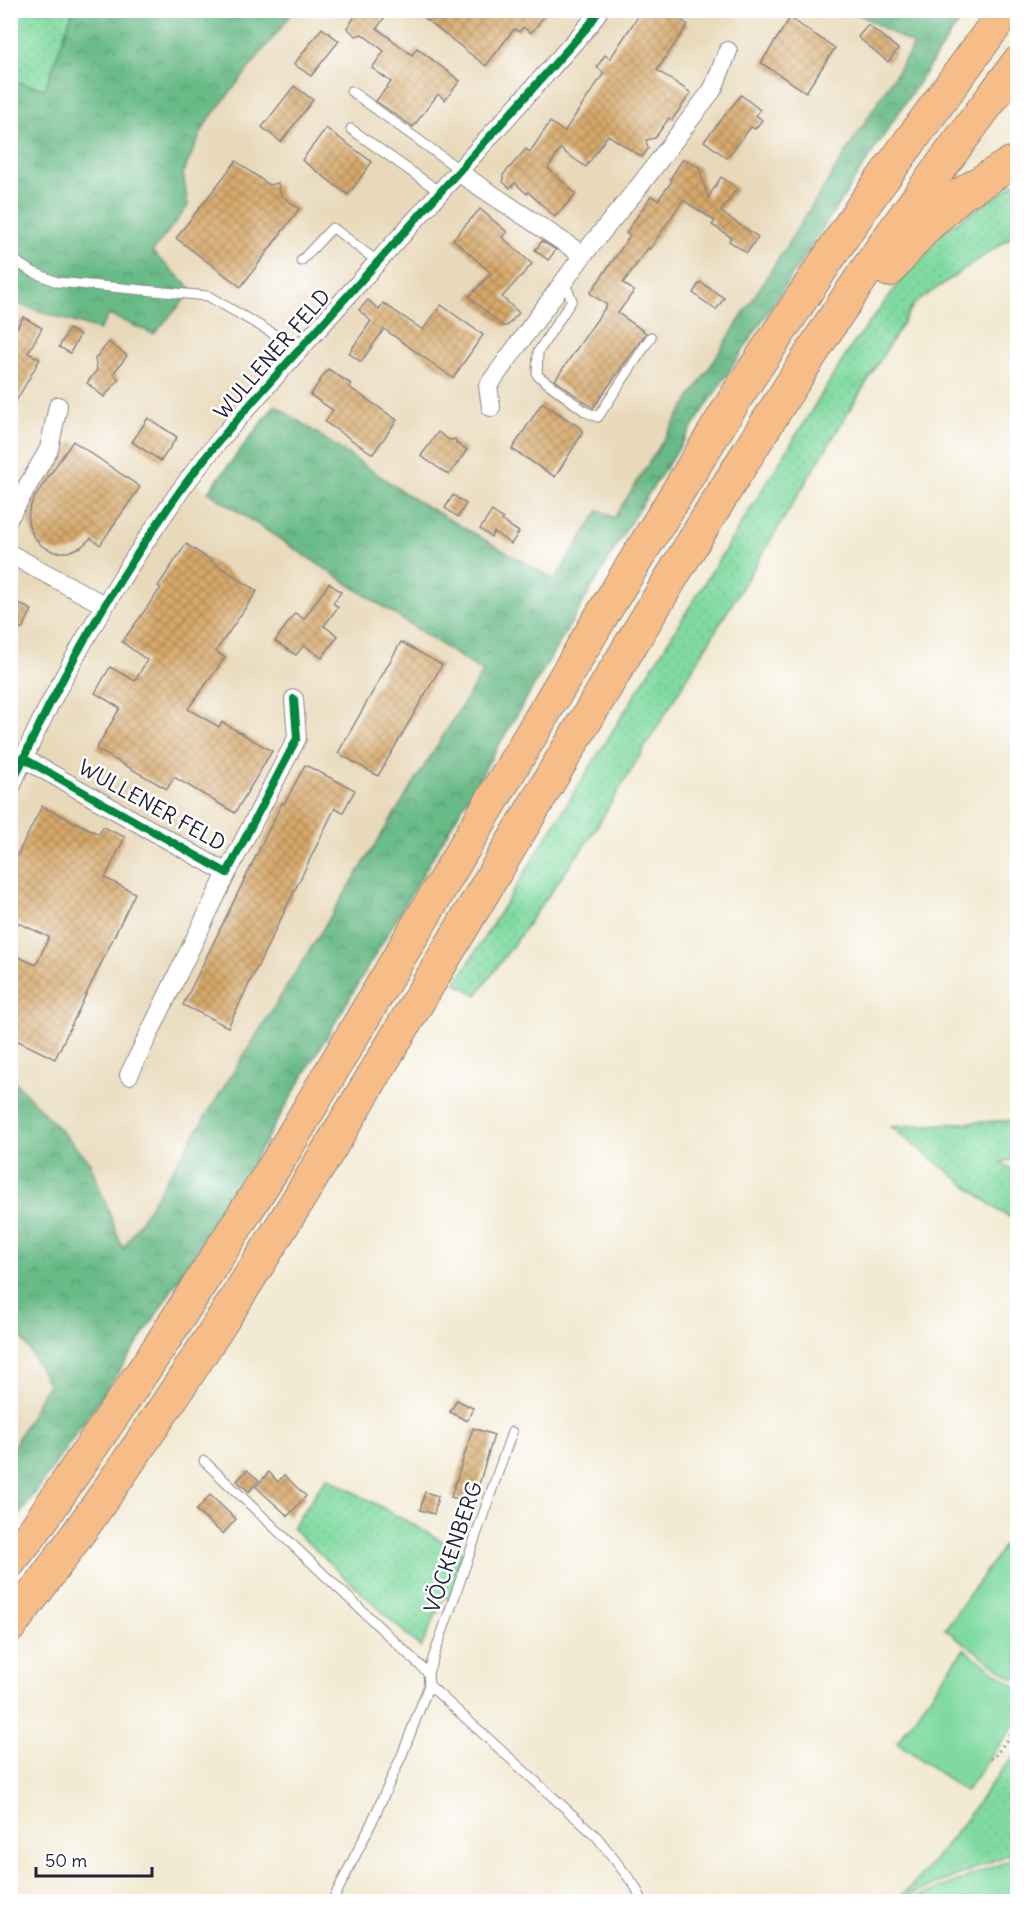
<svg xmlns="http://www.w3.org/2000/svg" width="1028" height="1912" font-family="Delius,sans-serif">
<style>
.built{fill:#e8d9ba}
.grass{fill:url(#grass-dots);stroke:#517e6e;stroke-width:1.5}
.forest{fill:url(#forest-crowns);stroke:#456e60;stroke-width:1.5}
.garden{fill:#80daa0;stroke:#517e6e;stroke-width:1.5}
.building{fill:url(#building-cross-hatch)}
.lines{fill:none;stroke-linecap:round;stroke-linejoin:round}
.service-casing{stroke:#8a8687;stroke-width:11}
.minor-casing{stroke:#8a8687;stroke-width:20}
.motorway-casing{stroke:#8a8687;stroke-width:35}
.path{stroke:#8a8687;stroke-width:3;stroke-dasharray:1.5 4.5;stroke-linecap:butt}
.service{stroke:#fff;stroke-width:9}
.minor{stroke:#fff;stroke-width:18}
.motorway{stroke:#f7bd88;stroke-width:33}
.cycleway-casing{stroke:#fff;stroke-width:11}
.cycleway{stroke:#00873e;stroke-width:8}
.labels{text-anchor:middle;dominant-baseline:central;stroke-width:5;stroke-linejoin:round;paint-order:stroke}
.street-label{font-size:21px;fill:#22223b;stroke:#fff}
</style>
<defs>
<pattern id="grass-dots" width="8" height="8" patternUnits="userSpaceOnUse" patternTransform="scale(1.5)"><rect width="8" height="8" fill="#80daa0"/><path d="M2 2h.1M6 6h.1" fill="none" stroke="#6ebb8b" stroke-width="1.8" stroke-linecap="round"/></pattern>
<pattern id="forest-crowns" width="20" height="18" patternUnits="userSpaceOnUse" patternTransform="scale(1.5)"><rect width="20" height="18" fill="#68ba86"/><path d="M2 6a3 3 0 1 1 6 0M12 15a3 3 0 1 1 6 0" fill="none" stroke="#55976f"/></pattern>
<pattern id="building-cross-hatch" width="8" height="8" patternUnits="userSpaceOnUse" patternTransform="scale(1.5)"><rect width="8" height="8" fill="#d7a96b"/><path d="M0 0l8 8M0 8l8-8" fill="none" stroke="#ae8959"/></pattern>
</defs>
<rect width="100%" height="100%" fill="#fff"/>
<filter id="ink" filterUnits="userSpaceOnUse"><feTurbulence type="fractalNoise" baseFrequency=".0167" numOctaves="2"/><feDisplacementMap in="SourceGraphic" scale="12" xChannelSelector="R" yChannelSelector="G"/><feConvolveMatrix kernelMatrix="1 2 1 2 8 2 1 2 1" color-interpolation-filters="sRGB"/></filter>
<filter id="wash" filterUnits="userSpaceOnUse"><feTurbulence type="fractalNoise" baseFrequency=".008" numOctaves="4" result="noise"/><feDisplacementMap in="SourceGraphic" scale="24" xChannelSelector="R" yChannelSelector="G"/><feGaussianBlur stdDeviation="1.35" result="paint"/><feColorMatrix in="noise" values="0 0 0 0 0 0 0 0 0 0 0 0 0 0 0 0 0 1.4 0 .05"/><feComposite in="paint" operator="in"/></filter>
<g filter="url(#wash)">
<rect width="100%" height="100%" fill="#f2ead3"/>
<g class="built">
<path d="M294,11H853L914,45L613,519L555,581L417,501L252,389L181,474L483,671L123,1249L89,1161L11,1079V302L99,329L152,252L187,206L183,173L206,123Z"/>
<path d="M10,1319L48,1383L11,1451H10Z"/>
</g>
<g class="grass">
<path d="M11,11H73L45,90L11,81Z"/>
<path d="M1017,182V233L914,304L591,836L477,995L456,983L851,347L934,237Z"/>
<path d="M1017,1120V1159L1001,1162L1017,1173V1221L999,1211L891,1127Z"/>
<path d="M327,1477L464,1553L451,1600L444,1597L421,1648L292,1528Z"/>
<path d="M1017,1754V1851L896,1901C924,1875 948,1843 971,1812C985,1793 999,1770 1017,1754Z"/>
</g>
<g class="forest">
<path d="M73,11H294L206,123L183,173L188,206L152,252L193,290L154,334L109,315L99,330L11,302V81L45,89Z"/>
<path d="M853,11H969L951,33L636,513L264,1143L143,1336L11,1528V1451L48,1383L11,1319V1078L89,1161L123,1249L483,672L208,492L275,405L417,501L555,580L599,510L614,518L914,45Z"/>
</g>
<g class="garden">
<path d="M1017,1527L1018,1673L1014,1679L945,1629Z"/>
<path d="M964,1649L1018,1688L1017,1721L965,1792L897,1742Z"/>
<path d="M1017,1857V1901H908Z"/>
</g>
<g id="blocks">
<g class="building">
<path d="M352,10H390L377,28L412,55L417,48L460,81L445,100L438,94L413,127L376,101L391,82L372,68L384,51L362,34L356,36L347,28L354,18Z"/>
<path d="M414,10H549L531,33L523,27L519,32L514,29L486,66Z"/>
<path d="M642,10H667L688,25L657,70L691,93L672,120L669,118L655,138L646,140L648,149L642,157L608,135L586,167L560,149L548,168L576,194L555,217L528,192L527,194L515,183L510,188L503,182V175L526,149L530,152L550,122L564,132L604,73L597,67L605,55L610,59Z"/>
<path d="M790,18L835,48L806,92L761,63Z"/>
<path d="M868,25L898,49L888,62L858,37Z"/>
<path d="M322,28L339,41L311,76L294,64Z"/>
<path d="M294,86L313,100L281,142L262,127Z"/>
<path d="M741,95L760,110L756,115L762,120L755,129L751,127L727,158L704,141Z"/>
<path d="M326,128L372,162L348,195L302,160Z"/>
<path d="M683,159L699,167L708,198L721,177L737,188L721,212L758,237L747,253L729,241L731,237L712,225L715,221L683,200L650,249L648,248L623,283L634,291L618,313L646,333L593,408L555,380L607,305L590,293L630,236L626,233L651,196L658,200L672,181L670,179Z"/>
<path d="M236,161L269,185L278,183L281,195L299,209L241,287L176,238Z"/>
<path d="M480,209L507,232L502,237L532,264L502,297L519,313L507,326H503L469,297L491,273L453,239Z"/>
<path d="M542,241L556,250L548,260L535,250Z"/>
<path d="M700,282L724,298L716,310L693,293Z"/>
<path d="M368,300L379,310L383,303L423,330L441,305L483,335L453,378L384,329L361,362L349,353L371,321L359,310Z"/>
<path d="M23,317L42,328L28,353L40,359L10,412V339Z"/>
<path d="M69,329L80,335L70,353L59,347Z"/>
<path d="M109,342L127,356L113,374L119,379L104,397L87,383L97,370L95,359Z"/>
<path d="M328,369L351,384L349,387L397,420L373,454L325,422L333,410L310,395Z"/>
<path d="M542,403L582,429V434L555,477L512,449Z"/>
<path d="M148,418L177,437L161,461L132,442Z"/>
<path d="M438,432L449,440L455,439L456,443L467,450L449,475L421,456Z"/>
<path d="M73,441L140,487L100,545L91,538L81,547L68,552H54L42,546L33,536L28,523L29,510L34,498Z"/>
<path d="M453,495L466,504L458,517L445,508Z"/>
<path d="M492,511L503,519L502,521L519,532L511,544L494,532L491,537L480,529Z"/>
<path d="M186,544L257,591L216,651L225,658L188,709L219,727L222,722L272,751L235,813L174,777L167,789L96,749L120,708L95,693L110,667L135,681L147,660L122,642L161,588L158,586Z"/>
<path d="M329,583L341,592L333,603L338,607L324,626L338,636L322,658L304,645L296,655L275,641L295,613L304,619Z"/>
<path d="M10,599L32,610L22,629L10,623Z"/>
<path d="M401,642L442,665L378,776L338,753Z"/>
<path d="M305,765L355,790L343,812L335,808L228,1027L183,1005L282,803L284,804Z"/>
<path d="M42,806L99,834L103,827L125,837L105,878L135,893L55,1059L10,1037V953L36,965L49,937L10,919V870Z"/>
<path d="M457,1400L473,1408L467,1421L450,1412Z"/>
<path d="M473,1428L494,1435L473,1504L451,1497Z"/>
<path d="M247,1470L259,1480L249,1492L237,1481Z"/>
<path d="M269,1472L278,1482L284,1475L306,1496L288,1516L256,1487Z"/>
<path d="M425,1492L438,1496L434,1514L420,1510Z"/>
<path d="M210,1495L236,1519L223,1534L196,1511Z"/>
</g>
</g>
</g>
<g filter="url(#ink)">
<use href="#blocks" fill-opacity="0" stroke="#8a8687" stroke-width="1.5"/>
<g class="lines">
<defs>
<g id="service">
<path d="M351,91L460,170"/>
<path d="M351,129L440,192"/>
<path d="M10,255L21,265L33,272L57,282L208,296L288,342L298,351"/>
<path d="M301,261L332,228L336,230L378,262"/>
<path d="M564,282L572,300L538,352L537,375L586,412L598,417L651,337"/>
<path d="M204,1461L428,1673L429,1685L597,1837L635,1886L643,1902"/>
<path d="M428,1673L512,1432"/>
<path d="M332,1902L371,1824L402,1755L429,1685"/>
</g>
<g id="minor">
<path d="M458,172L583,255L488,386L491,407"/>
<path d="M583,255L641,184L713,89L728,51"/>
<path d="M10,516L49,449L58,406"/>
<path d="M10,554L104,605"/>
<path d="M23,758L227,873L297,738L294,699"/>
<path d="M10,789C52,690 107,596 168,508C211,445 265,388 316,331C392,246 468,161 543,77L590,24L599,10"/>
<path d="M129,1075L227,873"/>
</g>
<g id="motorway">
<path d="M889,270L923,230L960,195L1010,164L1018,162"/>
<path d="M10,1561L34,1531L160,1346L281,1156L602,615L738,394L865,203L1006,10"/>
<path d="M10,1626C160,1428 288,1220 414,1008C549,783 680,556 822,337C883,242 951,153 1018,63"/>
</g>
</defs>
<use href="#service" class="service-casing"/>
<use href="#minor" class="minor-casing"/>
<use href="#motorway" class="motorway-casing"/>
<path class="path" d="M991,1758L993,1759L1018,1724"/>
<use href="#service" class="service"/>
<use href="#minor" class="minor"/>
<use href="#motorway" class="motorway"/>
<defs>
<g id="cycleway">
<path d="M23,758L227,873L297,738L294,699"/>
<path d="M10,789C52,690 107,596 168,508C211,445 265,388 316,331C392,246 468,161 543,77L590,24L599,10"/>
</g>
</defs>
<use href="#cycleway" class="cycleway-casing"/>
<use href="#cycleway" class="cycleway"/>
</g>
</g>
<g class="labels">
<g class="street-label">
<text transform="translate(272 354) rotate(-49)">WULLENER FELD</text>
<text transform="translate(152 805) rotate(29)">WULLENER FELD</text>
<text transform="translate(453 1547) rotate(-71)">VÖCKENBERG</text>
</g>
</g>
<rect width="1028" height="1912" fill="none" stroke="#fff" stroke-width="36"/>
<path d="M36 1867v9h116v-9" fill="none" stroke="#22223b" stroke-width="3"/>
<text x="45" y="1867" font-size="18" fill="#22223b" stroke="#ffffff" stroke-width="4.5" paint-order="stroke">50 m</text>
</svg>
